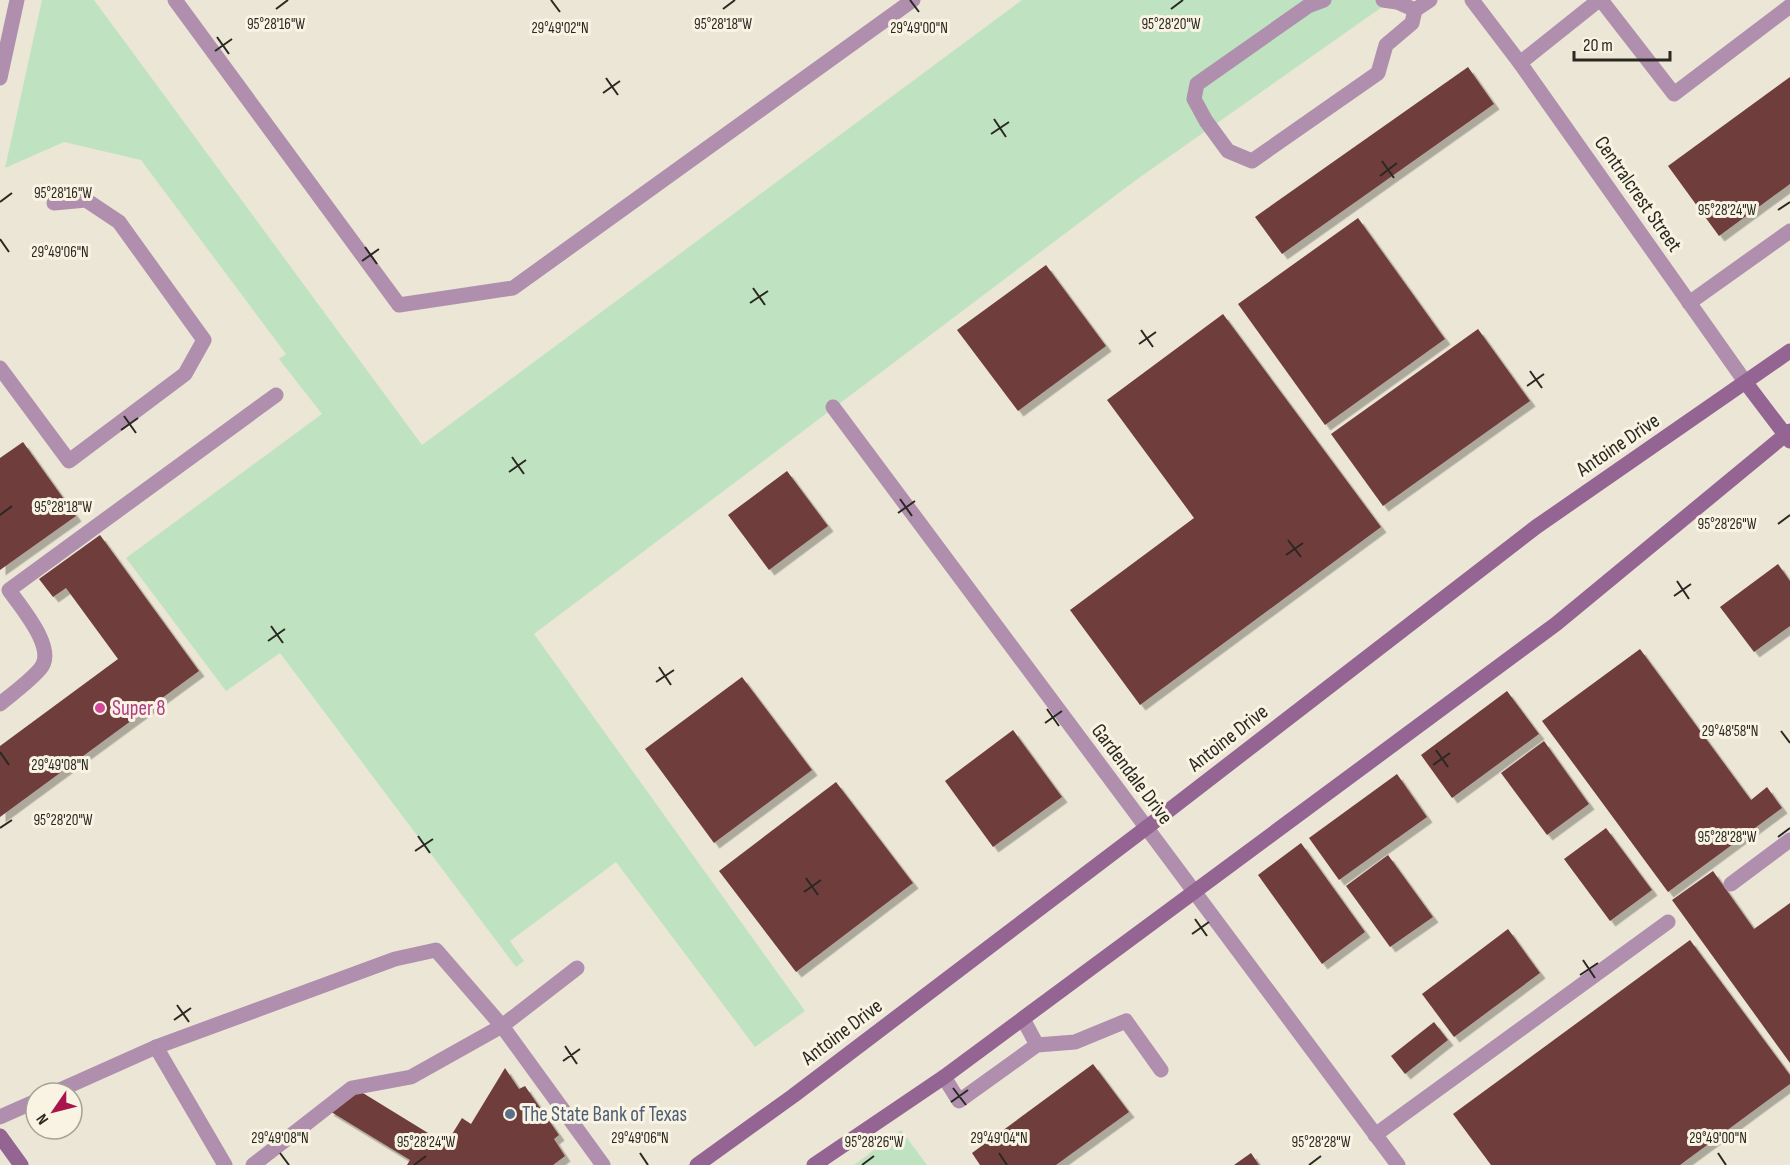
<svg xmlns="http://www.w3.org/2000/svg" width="1790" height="1165" font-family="'Sofia Sans Condensed',sans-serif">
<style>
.green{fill:#bfe3c1}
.building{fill:#703d3d;filter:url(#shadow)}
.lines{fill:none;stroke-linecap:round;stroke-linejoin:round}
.lane{stroke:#b08fae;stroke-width:15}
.street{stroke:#b08fae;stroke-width:15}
.secondary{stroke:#946493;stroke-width:15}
.ticks{fill:none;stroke:#2a2822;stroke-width:2}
.hotel-dot{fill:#d1479c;stroke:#f8f3e2;stroke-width:2}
.service-dot{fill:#5c6f8a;stroke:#f8f3e2;stroke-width:2}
.labels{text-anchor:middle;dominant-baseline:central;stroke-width:6;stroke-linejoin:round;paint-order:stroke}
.street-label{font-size:21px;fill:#2a2822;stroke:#f8f3e2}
.hotel-label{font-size:21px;fill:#b23c85;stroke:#f8f3e2;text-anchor:start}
.service-label{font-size:21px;fill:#4e5e75;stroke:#f8f3e2;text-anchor:start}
.ticks-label{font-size:15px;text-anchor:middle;fill:#2a2822;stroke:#f8f3e2;stroke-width:6;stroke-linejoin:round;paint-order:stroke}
</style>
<defs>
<filter id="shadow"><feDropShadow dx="5.5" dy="5.5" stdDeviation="0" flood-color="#0004"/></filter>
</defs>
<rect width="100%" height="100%" fill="#ebe6d5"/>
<g class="green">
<path d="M42,0H94L422,445L1022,0H1392L1136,180L534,634L805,1011L755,1047L616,862L510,941L524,961L516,967L280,653L226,691L126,558L322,414L279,359L286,354L141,160L64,142L5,168Z"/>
<path d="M901,1130L927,1165H854Z"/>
</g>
<g class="building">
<path d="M1468,67L1494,104L1282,254L1255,217Z"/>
<path d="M1790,77V184L1719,236L1668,166Z"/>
<path d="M1358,218L1445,339L1325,425L1238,304Z"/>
<path d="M1046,265L1106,346L1018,411L957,330Z"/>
<path d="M1223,314L1381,527L1140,705L1070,610L1194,518L1107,400Z"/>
<path d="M1478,329L1530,401L1383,506L1331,434Z"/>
<path d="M23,442L76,516L0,570V458Z"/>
<path d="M787,471L828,526L769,570L728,515Z"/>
<path d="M100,535L199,671L0,817V746L118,659L66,588L53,597L39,579Z"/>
<path d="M1778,564L1790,581V626L1754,652L1720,607Z"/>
<path d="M1640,649L1751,800L1767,787L1782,808L1668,892L1542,721Z"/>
<path d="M742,677L812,770L714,843L645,749Z"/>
<path d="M1507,691L1539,734L1452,798L1421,755Z"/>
<path d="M1013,730L1062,797L993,847L945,781Z"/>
<path d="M1544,741L1589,804L1547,835L1501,773Z"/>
<path d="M1397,774L1427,817L1339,880L1309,838Z"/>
<path d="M836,782L913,883L796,972L719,871Z"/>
<path d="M1606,828L1652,890L1610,921L1564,859Z"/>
<path d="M1301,843L1365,932L1322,964L1258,875Z"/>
<path d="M1388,855L1433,917L1390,947L1346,886Z"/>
<path d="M1713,871L1754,929L1790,903V1063L1672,900Z"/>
<path d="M1508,929L1540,973L1454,1037L1422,994Z"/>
<path d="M1690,940L1790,1075V1084L1680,1165H1491L1453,1114Z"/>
<path d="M1434,1022L1448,1040L1405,1074L1391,1056Z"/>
<path d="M1093,1064L1129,1112L1056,1165H980L972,1153Z"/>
<path d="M505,1068L519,1089L525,1086L559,1135L554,1139L565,1156L553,1165H407L410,1160L328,1110L358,1090L446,1144L462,1118L471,1124Z"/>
<path d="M1251,1153L1259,1165H1234Z"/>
</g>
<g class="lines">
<g class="lane">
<path d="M175,0L399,305L513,288L913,0"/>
<path d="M1324,0L1308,6L1197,84L1194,99L1206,121L1228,151L1252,161L1378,73L1386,45L1412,23L1415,10L1430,0"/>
<path d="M1383,0L1397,2L1415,10"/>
<path d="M1601,0L1674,94L1790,6"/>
<path d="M1520,63L1599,0"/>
<path d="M0,78L17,0"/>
<path d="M1689,303L1790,231"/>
<path d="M0,368L69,461L185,374L204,340L119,222L86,200L54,203"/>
<path d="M0,704C13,693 29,682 40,669C58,649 21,608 9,590L276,395"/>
<path d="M1731,884L1790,840"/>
<path d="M1023,1019L1037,1045"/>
<path d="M156,1047L225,1165"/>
<path d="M944,1077L959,1101L1037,1045L1075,1042L1126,1021L1161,1070"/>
<path d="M53,1093L156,1047L395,959L436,950L502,1026L603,1165"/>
<path d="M0,1117L36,1101"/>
<path d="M1375,1135L1668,922"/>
<path d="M253,1165L352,1088L411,1077L502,1026L577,968"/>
</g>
<g class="street">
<path d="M1472,0L1520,63L1746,383"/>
<path d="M833,407L1398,1165"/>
</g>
<g class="secondary">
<path d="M1746,383L1790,441"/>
<path d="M0,1136L21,1165"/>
<path d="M697,1165L793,1096L1146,828L1536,527L1790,351"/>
<path d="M814,1165L944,1077L1556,624L1790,431"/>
</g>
</g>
<path class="ticks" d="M551,0L560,12M910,0L919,12M276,9L288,0M723,9L735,0M1171,9L1183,0M217,37L229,54M215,51L232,39M606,78L618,95M603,93L620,81M994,119L1006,137M991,134L1009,122M1382,161L1394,178M1380,176L1397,163M0,202L12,193M1778,210L1790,202M0,239L9,252M365,247L377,264M362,261L379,249M753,288L765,305M750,303L768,291M1141,330L1153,347M1139,344L1156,332M1530,371L1542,388M1527,386L1544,374M124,416L136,433M121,430L138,418M512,457L524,474M509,472L526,460M900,499L912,516M898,513L915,501M0,515L12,506M1778,524L1790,515M1288,540L1301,557M1286,555L1303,543M1677,581L1689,599M1674,596L1691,584M271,626L283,643M268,641L285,629M659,667L671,685M656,682L674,670M1047,709L1059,726M1045,723L1062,711M1781,731L1790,743M1436,750L1448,767M0,752L9,765M1433,765L1450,753M0,828L12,820M418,836L430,853M1778,837L1790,828M415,851L433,839M806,878L818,895M804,892L821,880M1195,919L1207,936M1192,934L1209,922M1583,960L1595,978M1580,975L1598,963M177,1005L189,1022M174,1020L191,1008M565,1046L577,1064M563,1061L580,1049M953,1088L966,1105M951,1102L968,1090M280,1153L289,1165M640,1153L648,1165M999,1153L1007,1165M1718,1153L1726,1165M414,1165L426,1156M862,1165L874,1156M1309,1165L1321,1156"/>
<circle class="hotel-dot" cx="100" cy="708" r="6"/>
<circle class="service-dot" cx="510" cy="1114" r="6"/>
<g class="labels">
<g class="street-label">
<text transform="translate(1638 194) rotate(55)">Centralcrest Street</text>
<text transform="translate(1618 445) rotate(-34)">Antoine Drive</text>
<text transform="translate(1228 738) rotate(-38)">Antoine Drive</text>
<text transform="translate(1132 774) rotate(53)">Gardendale Drive</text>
<text transform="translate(842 1032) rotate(-37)">Antoine Drive</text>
</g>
<g class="hotel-label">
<text x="112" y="708">Super 8</text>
</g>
<g class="service-label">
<text x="522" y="1114">The State Bank of Texas</text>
</g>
</g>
<g class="ticks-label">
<text x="276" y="29">95°28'16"W</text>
<text x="723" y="29">95°28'18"W</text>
<text x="1171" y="29">95°28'20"W</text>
<text x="560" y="33">29°49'02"N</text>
<text x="919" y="33">29°49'00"N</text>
<text x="63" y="198">95°28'16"W</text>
<text x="1727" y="215">95°28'24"W</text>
<text x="60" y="257">29°49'06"N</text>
<text x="63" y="512">95°28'18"W</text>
<text x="1727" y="529">95°28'26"W</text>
<text x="1730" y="736">29°48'58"N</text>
<text x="60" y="770">29°49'08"N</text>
<text x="63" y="825">95°28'20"W</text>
<text x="1727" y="842">95°28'28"W</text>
<text x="280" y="1143">29°49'08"N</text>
<text x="640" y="1143">29°49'06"N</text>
<text x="999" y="1143">29°49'04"N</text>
<text x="1718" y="1143">29°49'00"N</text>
<text x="426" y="1147">95°28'24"W</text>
<text x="874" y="1147">95°28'26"W</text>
<text x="1321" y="1147">95°28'28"W</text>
</g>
<g transform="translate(54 1111) rotate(235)"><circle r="28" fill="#f8f3e2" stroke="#a6a295" stroke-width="1.5"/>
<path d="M0-4.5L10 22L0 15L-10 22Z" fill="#a9154a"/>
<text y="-9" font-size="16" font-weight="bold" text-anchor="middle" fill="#2a2822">N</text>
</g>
<path d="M1574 51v9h96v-9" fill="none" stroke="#2a2822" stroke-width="3"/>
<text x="1583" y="51" font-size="18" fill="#2a2822" stroke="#f8f3e2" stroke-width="4.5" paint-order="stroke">20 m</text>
</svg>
